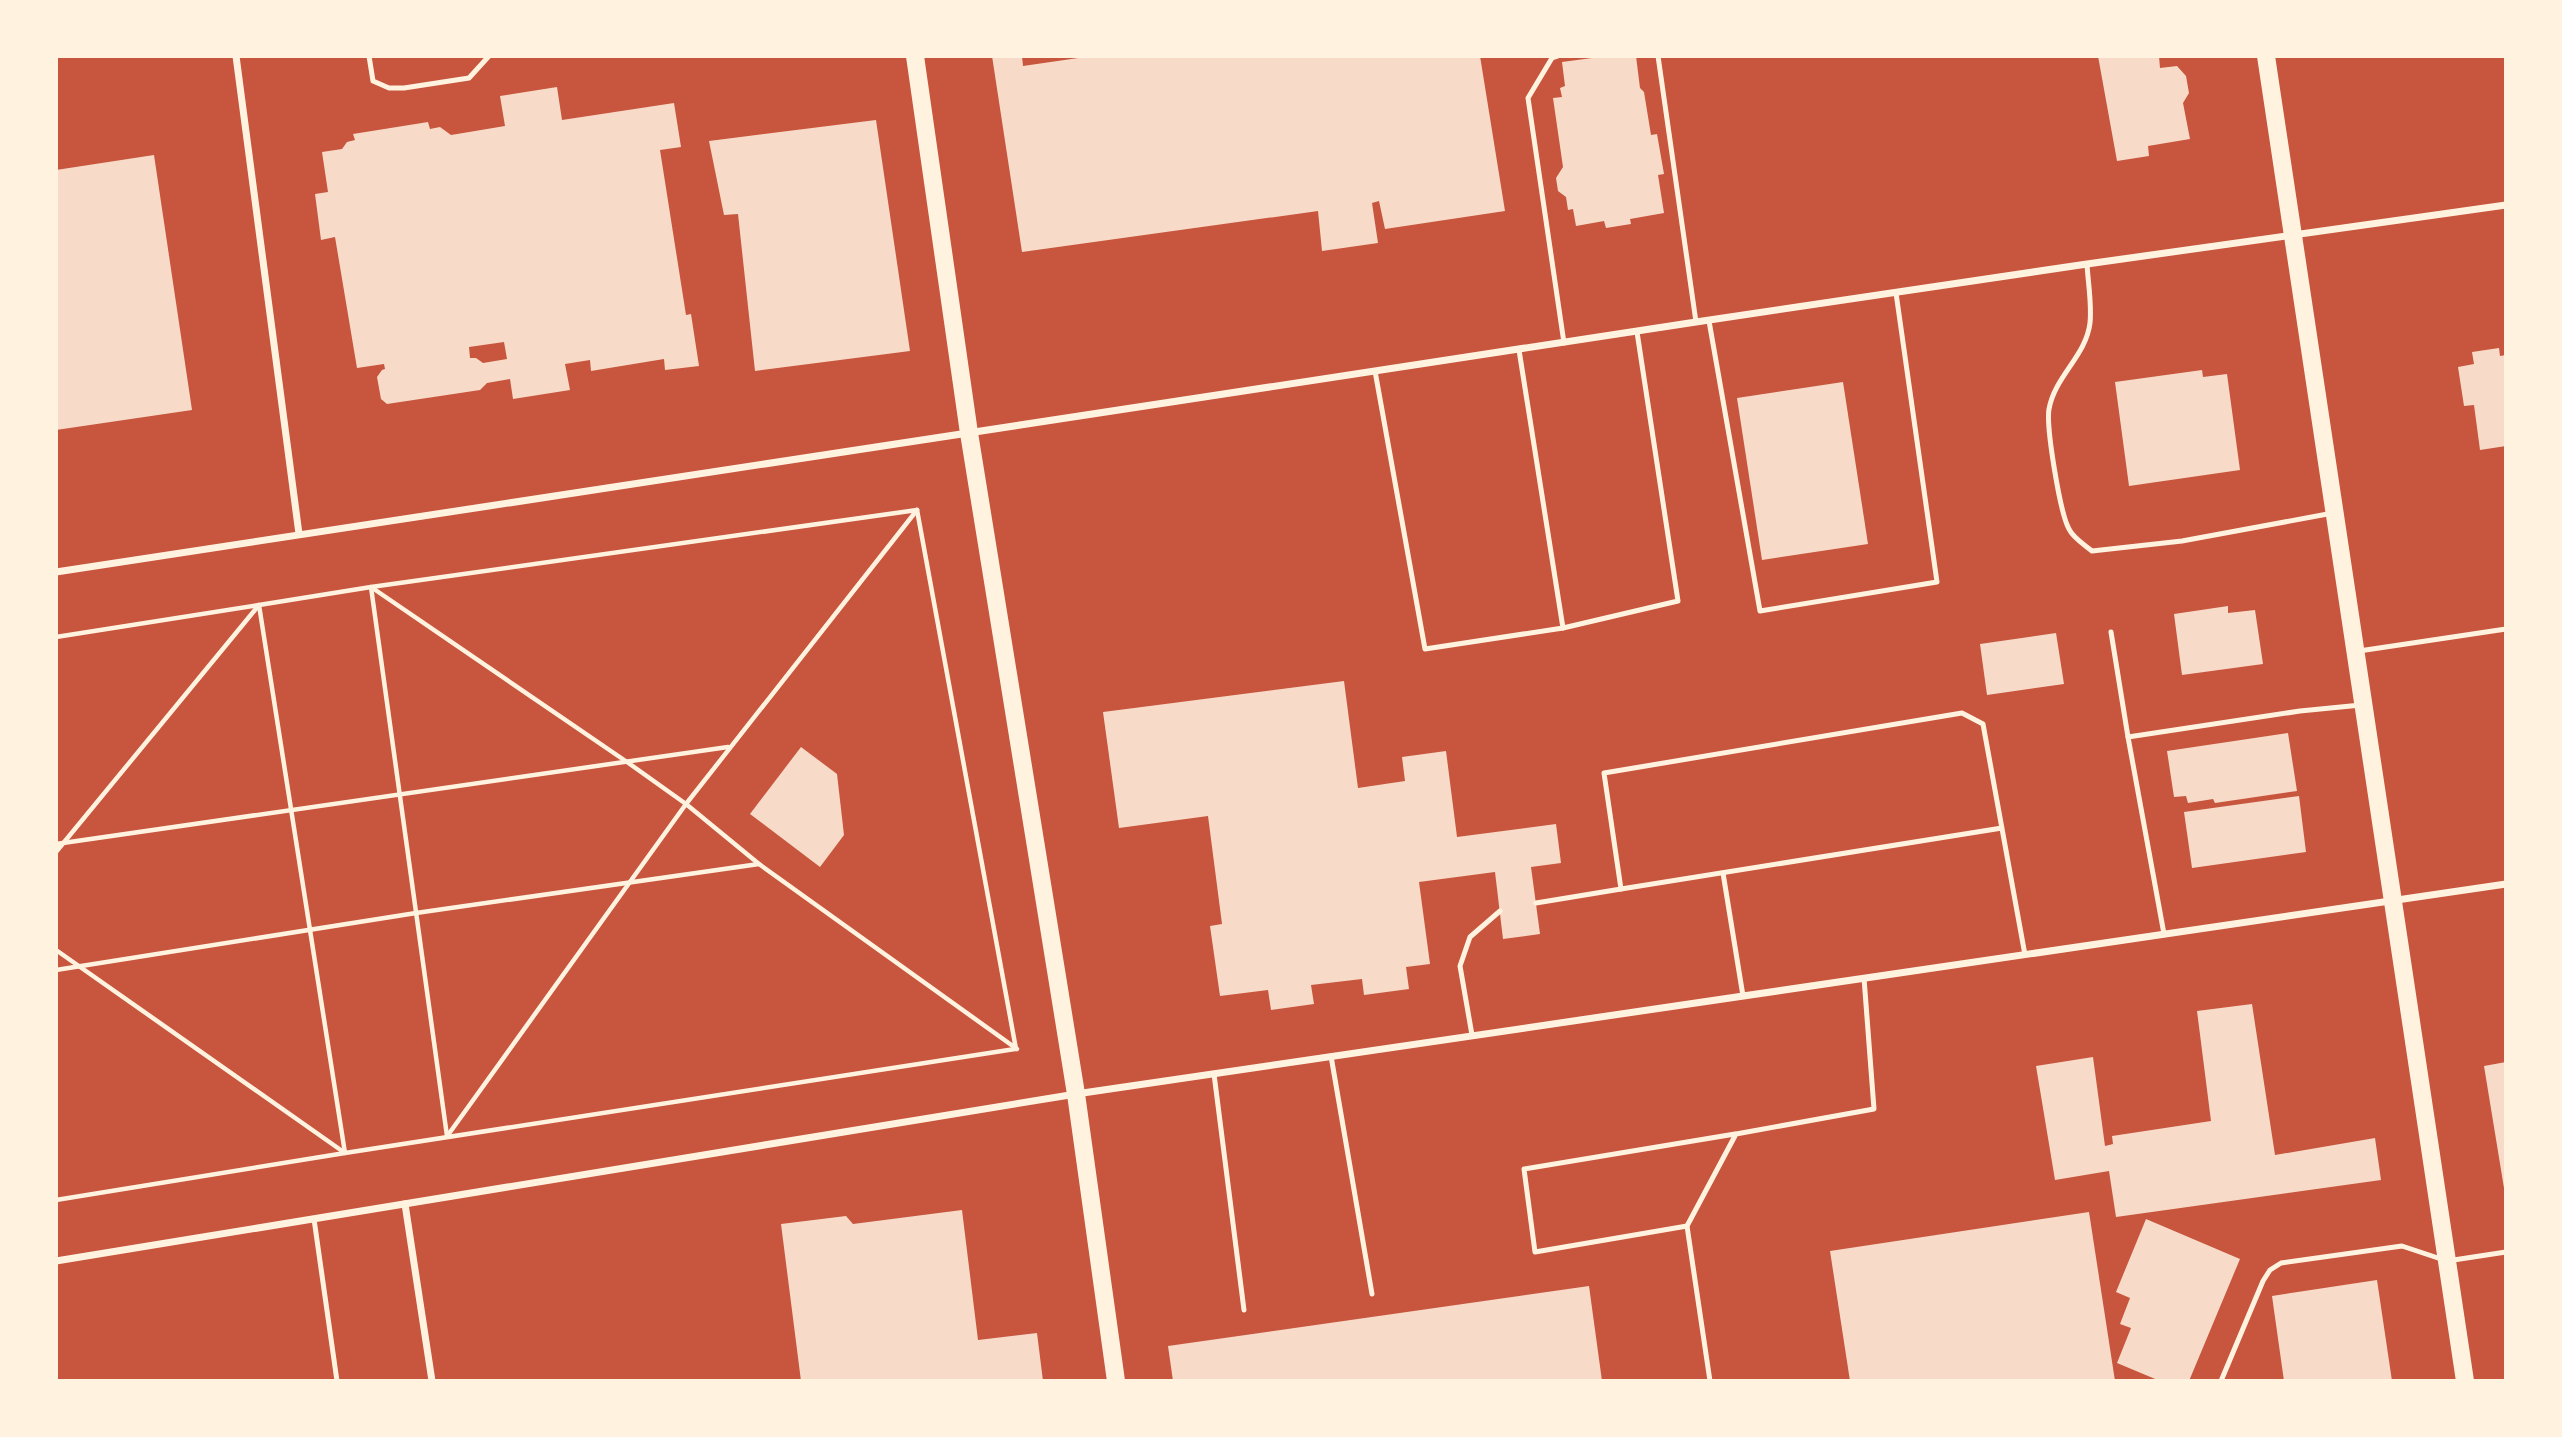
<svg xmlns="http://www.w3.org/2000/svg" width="2562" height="1437" font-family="'IBM Plex Sans',sans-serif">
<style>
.building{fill:#f7dbc8;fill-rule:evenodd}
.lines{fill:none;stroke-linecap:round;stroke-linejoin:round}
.path{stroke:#fff3e0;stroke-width:4.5}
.service{stroke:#fff3e0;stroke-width:5}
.minor{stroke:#fff3e0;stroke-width:7}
.primary{stroke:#fff3e0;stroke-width:18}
</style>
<rect width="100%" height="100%" fill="#c8553d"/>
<g class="building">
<path d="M992,56H1022L1023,66L1092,56H1480L1505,211L1385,229L1379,201L1372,203L1378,243L1322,251L1318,211L1022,252Z"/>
<path d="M1607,56H1636L1640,88L1644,92L1651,135L1657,134L1664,174L1658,175L1664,213L1630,219L1631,224L1606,228L1604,221L1576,226L1573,209L1568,210L1566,197L1558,191L1556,178L1563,167L1553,98L1562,97L1560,88L1565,86L1562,62Z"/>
<path d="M2098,56H2159L2160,68L2177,66L2186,76L2189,93L2183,103L2190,139L2148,146L2149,156L2117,161Z"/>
<path d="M557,87L562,120L674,103L681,147L660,150L686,315L691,314L699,366L665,370L664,359L591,371L590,360L565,364L570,390L513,399L510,379L487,383L480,390L387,404L381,399L377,377L382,370L385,369L384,364L357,368L335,237L321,240L315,194L328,192L322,152L342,149L347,142L355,140L353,134L428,122L430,129L440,127L451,135L505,126L500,96ZM504,342L507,359L483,363L476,358H470L469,347Z"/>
<path d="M876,120L910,351L755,371L738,214L724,215L709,141Z"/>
<path d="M154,155L192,410L56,430V170Z"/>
<path d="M2499,348L2500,356L2506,355V446L2480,450L2474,405L2464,406L2458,367L2474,364L2472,352Z"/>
<path d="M2202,370L2203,377L2227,374L2240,470L2129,486L2115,382Z"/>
<path d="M1843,382L1868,544L1762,560L1737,398Z"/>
<path d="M2228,606V613L2255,610L2263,664L2182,675L2174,614Z"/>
<path d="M2056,633L2064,684L1987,695L1980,644Z"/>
<path d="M1344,681L1358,788L1405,781L1402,757L1446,751L1457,837L1556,824L1561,863L1531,867L1540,934L1503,939L1495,872L1419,882L1430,964L1406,967L1409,989L1364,995L1362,979L1311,985L1314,1004L1271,1010L1268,990L1220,996L1210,926L1222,924L1208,816L1119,828L1103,712Z"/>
<path d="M2288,733L2297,791L2215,803L2213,799L2188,803L2186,796L2174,797L2167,751Z"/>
<path d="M801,747L837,774L844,835L820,867L750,814Z"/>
<path d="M2299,796L2306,852L2192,868L2184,812Z"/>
<path d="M2252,1004L2275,1155L2375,1138L2381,1180L2116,1217L2109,1171L2055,1180L2036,1066L2093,1057L2105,1146L2113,1144L2112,1136L2211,1121L2197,1011Z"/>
<path d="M2506,1062V1188H2504L2484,1066Z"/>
<path d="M962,1210L978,1340L1037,1333L1043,1381H801L781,1224L846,1216L853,1224Z"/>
<path d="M2089,1212L2115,1381H1850L1830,1251Z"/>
<path d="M2146,1219L2240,1259L2189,1381H2160L2117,1363L2131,1328L2120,1324L2130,1298L2116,1292Z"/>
<path d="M2377,1280L2392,1381H2284L2272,1296Z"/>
<path d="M1589,1286L1602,1381H1173L1168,1346Z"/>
</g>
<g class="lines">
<g class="path">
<path d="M917,510L1016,1049"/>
<path d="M56,637L259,605L345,1153L56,1200"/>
<path d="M56,844L728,747"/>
<path d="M56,852L259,605L371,587L627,762L686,804L759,864L1017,1049"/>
<path d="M56,950L345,1153L1015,1049"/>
<path d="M56,970L416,913L759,864"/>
<path d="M448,1135L686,804L917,510"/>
<path d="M447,1136L371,587L917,510"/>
</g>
<g class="service">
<path d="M369,56L373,81L389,88H404L469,78L489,56"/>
<path d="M1558,56L1552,58L1528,98L1564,343"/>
<path d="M1658,56L1696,322"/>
<path d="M2087,264C2088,283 2092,304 2090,323C2086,356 2055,376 2049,409C2046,427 2060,513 2069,529C2073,538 2085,545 2092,551L2182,541L2333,513"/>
<path d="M1709,321L1760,611L1937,582L1896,293"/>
<path d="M1375,371L1425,649L1563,628L1519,350"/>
<path d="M1563,628L1678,601L1637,332"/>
<path d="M2111,632L2128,737"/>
<path d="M2359,651L2506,629"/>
<path d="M2002,828L1621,889L1604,773L1962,713L1983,724L2025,955"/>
<path d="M1723,873L1743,996"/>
<path d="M1536,903L1621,889"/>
<path d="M2164,934L2128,737L2300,711L2361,705"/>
<path d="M1472,1035L1460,966L1470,937L1500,911"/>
<path d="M1331,1056L1372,1294"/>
<path d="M1214,1074L1244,1310"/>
<path d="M314,1219L337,1381"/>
<path d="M1687,1226L1535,1252L1524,1169L1735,1134"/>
<path d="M1710,1381L1687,1226L1736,1134L1874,1109L1864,978"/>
<path d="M2221,1381L2263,1281L2270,1270L2281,1263L2402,1246L2447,1261L2506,1252"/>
</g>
<g class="minor">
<path d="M236,56L299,534"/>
<path d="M56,572L1696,322L2087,264L2506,205"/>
<path d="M405,1204L432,1381"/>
<path d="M56,1261L1076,1094L2506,884"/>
</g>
<g class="primary">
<path d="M915,56L969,433L1076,1094L1116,1381"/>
<path d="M2266,56L2465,1381"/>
</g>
</g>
<rect width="2562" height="1437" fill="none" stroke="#fff3e0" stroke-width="116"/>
</svg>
